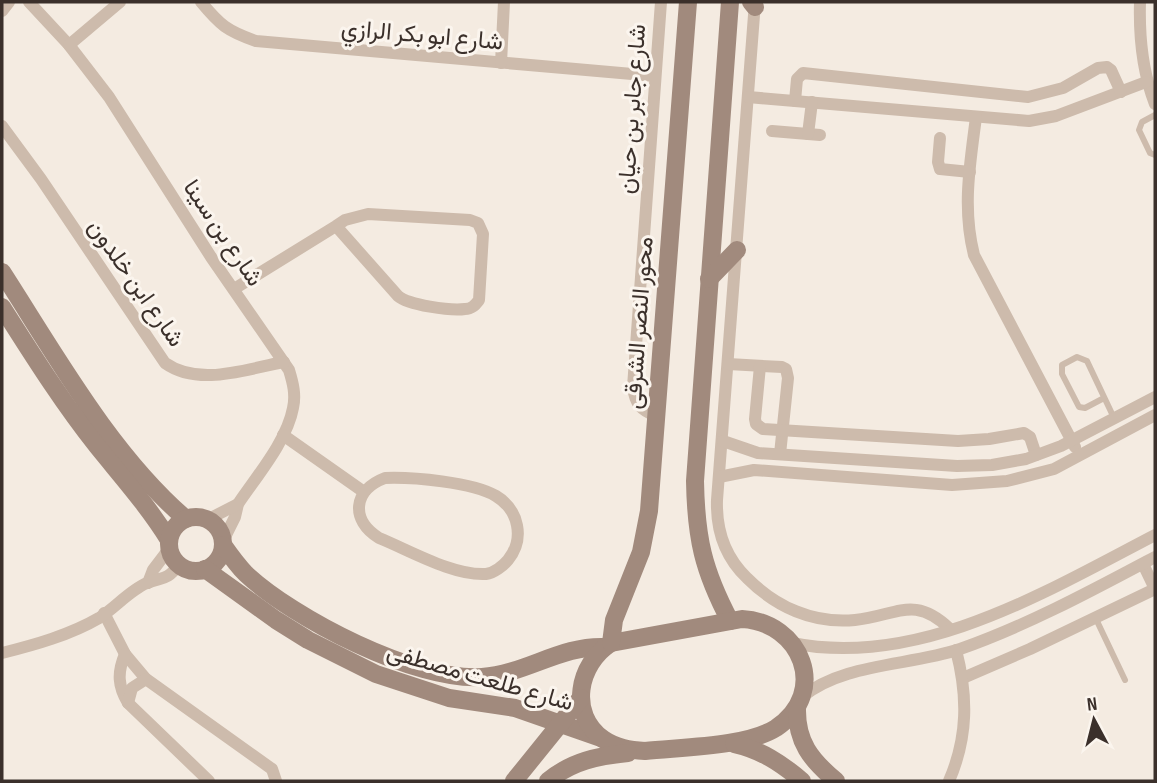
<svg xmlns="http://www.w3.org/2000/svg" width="1157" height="783" font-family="'Sofia Sans Condensed',Vazirmatn,sans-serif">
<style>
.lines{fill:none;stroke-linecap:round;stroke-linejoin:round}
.lane{stroke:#cdbbac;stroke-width:6}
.street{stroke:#cdbbac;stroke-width:12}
.secondary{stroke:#a18a7d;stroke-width:18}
.labels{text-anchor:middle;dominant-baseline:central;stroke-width:6;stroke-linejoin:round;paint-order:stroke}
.street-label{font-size:24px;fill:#3b302b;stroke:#fbf5ee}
</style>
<rect width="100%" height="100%" fill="#f4ebe1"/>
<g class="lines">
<g class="lane">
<path d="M1155,115L1142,122L1139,130L1150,153L1155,155"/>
<path d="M1104,398L1085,408L1079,407L1062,374V365L1077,357L1087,361L1114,418"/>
<path d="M1096,619L1125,680"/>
</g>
<g class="street">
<path d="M29,2L69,45L109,97L211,257L289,370C293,383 296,395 293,408C287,441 256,477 238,504L235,517L223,541"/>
<path d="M201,2C220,25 227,31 256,41L655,76"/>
<path d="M755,2L717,500C716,531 725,557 747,578C776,607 813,624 855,620C896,616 914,594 950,629"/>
<path d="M1140,2C1139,37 1142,71 1155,104"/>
<path d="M2,11L9,2"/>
<path d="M69,45L120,2"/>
<path d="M501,63L504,2"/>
<path d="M748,97L1029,121L1056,116L1146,82"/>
<path d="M795,101L797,79L803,73L1028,97L1063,88L1098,68L1107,67L1111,70L1121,92"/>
<path d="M976,117C970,165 962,207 974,255L1075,447"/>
<path d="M2,126L41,179L165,363C199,387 246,369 284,362"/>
<path d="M772,131L820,135"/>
<path d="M808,134L812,102"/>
<path d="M940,138L938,162L940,169L970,172"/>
<path d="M234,289L336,226L398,296C408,305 451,311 465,309C472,309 475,305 479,300L483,234L478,223L470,220L368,214L345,220L336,226"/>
<path d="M728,364L782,367L786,369L788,378L780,454"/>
<path d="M760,366L755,419L756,424L763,429L958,441L989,439L1024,433L1030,437L1036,455"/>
<path d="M656,416C641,410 635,404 633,387L661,2"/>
<path d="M283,435L364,492"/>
<path d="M723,441L758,453L957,466L992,465L1026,459L1061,446L1155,397"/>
<path d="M719,477L754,470L952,485L1007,481L1054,469L1155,415"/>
<path d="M385,478C412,477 473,482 496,496C519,510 525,539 508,560C503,566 494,573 486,574C453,576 409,550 379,538C350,520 353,490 385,478Z"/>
<path d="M207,520L238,504"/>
<path d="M1143,564L1155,589"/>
<path d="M148,583L153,570L169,549"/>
<path d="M104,613L125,654L146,679L272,769L276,781"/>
<path d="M792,643C919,669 1047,591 1155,535"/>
<path d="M2,653C34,645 70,635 99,618C115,608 130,590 147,583C164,576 165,582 179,565"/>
<path d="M125,654C117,673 118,686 128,703L209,781"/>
<path d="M963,678L1030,649L1155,589"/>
<path d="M802,697C843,663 909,666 960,649C1028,625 1091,591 1155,557"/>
<path d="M128,703L132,688L146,679"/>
<path d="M949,781C968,737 968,696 956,650"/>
</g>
<g class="secondary">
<path d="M730,2L695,481C696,538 703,570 730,621"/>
<path d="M751,2L755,7"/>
<path d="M2,272C55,354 111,455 186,519"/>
<path d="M709,279L737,250"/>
<path d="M2,307C32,354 62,402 97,446C122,477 148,506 169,540"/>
<circle cx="196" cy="544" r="27"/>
<path d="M223,545C230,555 237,565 246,574C293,618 416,682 482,677C526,674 561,645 605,647"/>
<path d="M205,569L276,620L308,640L376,674L449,698L515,708L601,738"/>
<path d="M742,619C801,622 830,692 776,728C746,747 681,747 645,751C630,750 616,748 603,739C568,714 578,664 611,643Z"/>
<path d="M611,643L614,620L641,552L649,511L688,2"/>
<path d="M797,707C796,742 811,760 836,781"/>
<path d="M734,744C761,750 781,763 802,781"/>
<path d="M514,781L581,698"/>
<path d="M548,781C572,761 598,756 628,753"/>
</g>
</g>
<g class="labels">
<g class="street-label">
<text transform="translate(422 35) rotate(5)">شارع ابو بكر الرازي</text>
<text transform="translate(632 109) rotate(-86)">شارع جابر بن حيان</text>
<text transform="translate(223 233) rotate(56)">شارع بن سينا</text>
<text transform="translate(136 283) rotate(55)">شارع ابن خلدون</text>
<text transform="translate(639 323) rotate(-86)">محور النصر الشرقى</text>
<text transform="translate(480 677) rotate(16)">شارع طلعت مصطفى</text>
</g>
</g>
<rect width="1157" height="783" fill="none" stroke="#3b302b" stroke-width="7"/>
<g transform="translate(1094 720) rotate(353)" stroke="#fbf5ee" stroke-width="5" paint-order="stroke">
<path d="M0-5L12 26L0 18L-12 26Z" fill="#3b302b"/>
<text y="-10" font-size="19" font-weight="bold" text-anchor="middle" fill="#3b302b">N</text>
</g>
</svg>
